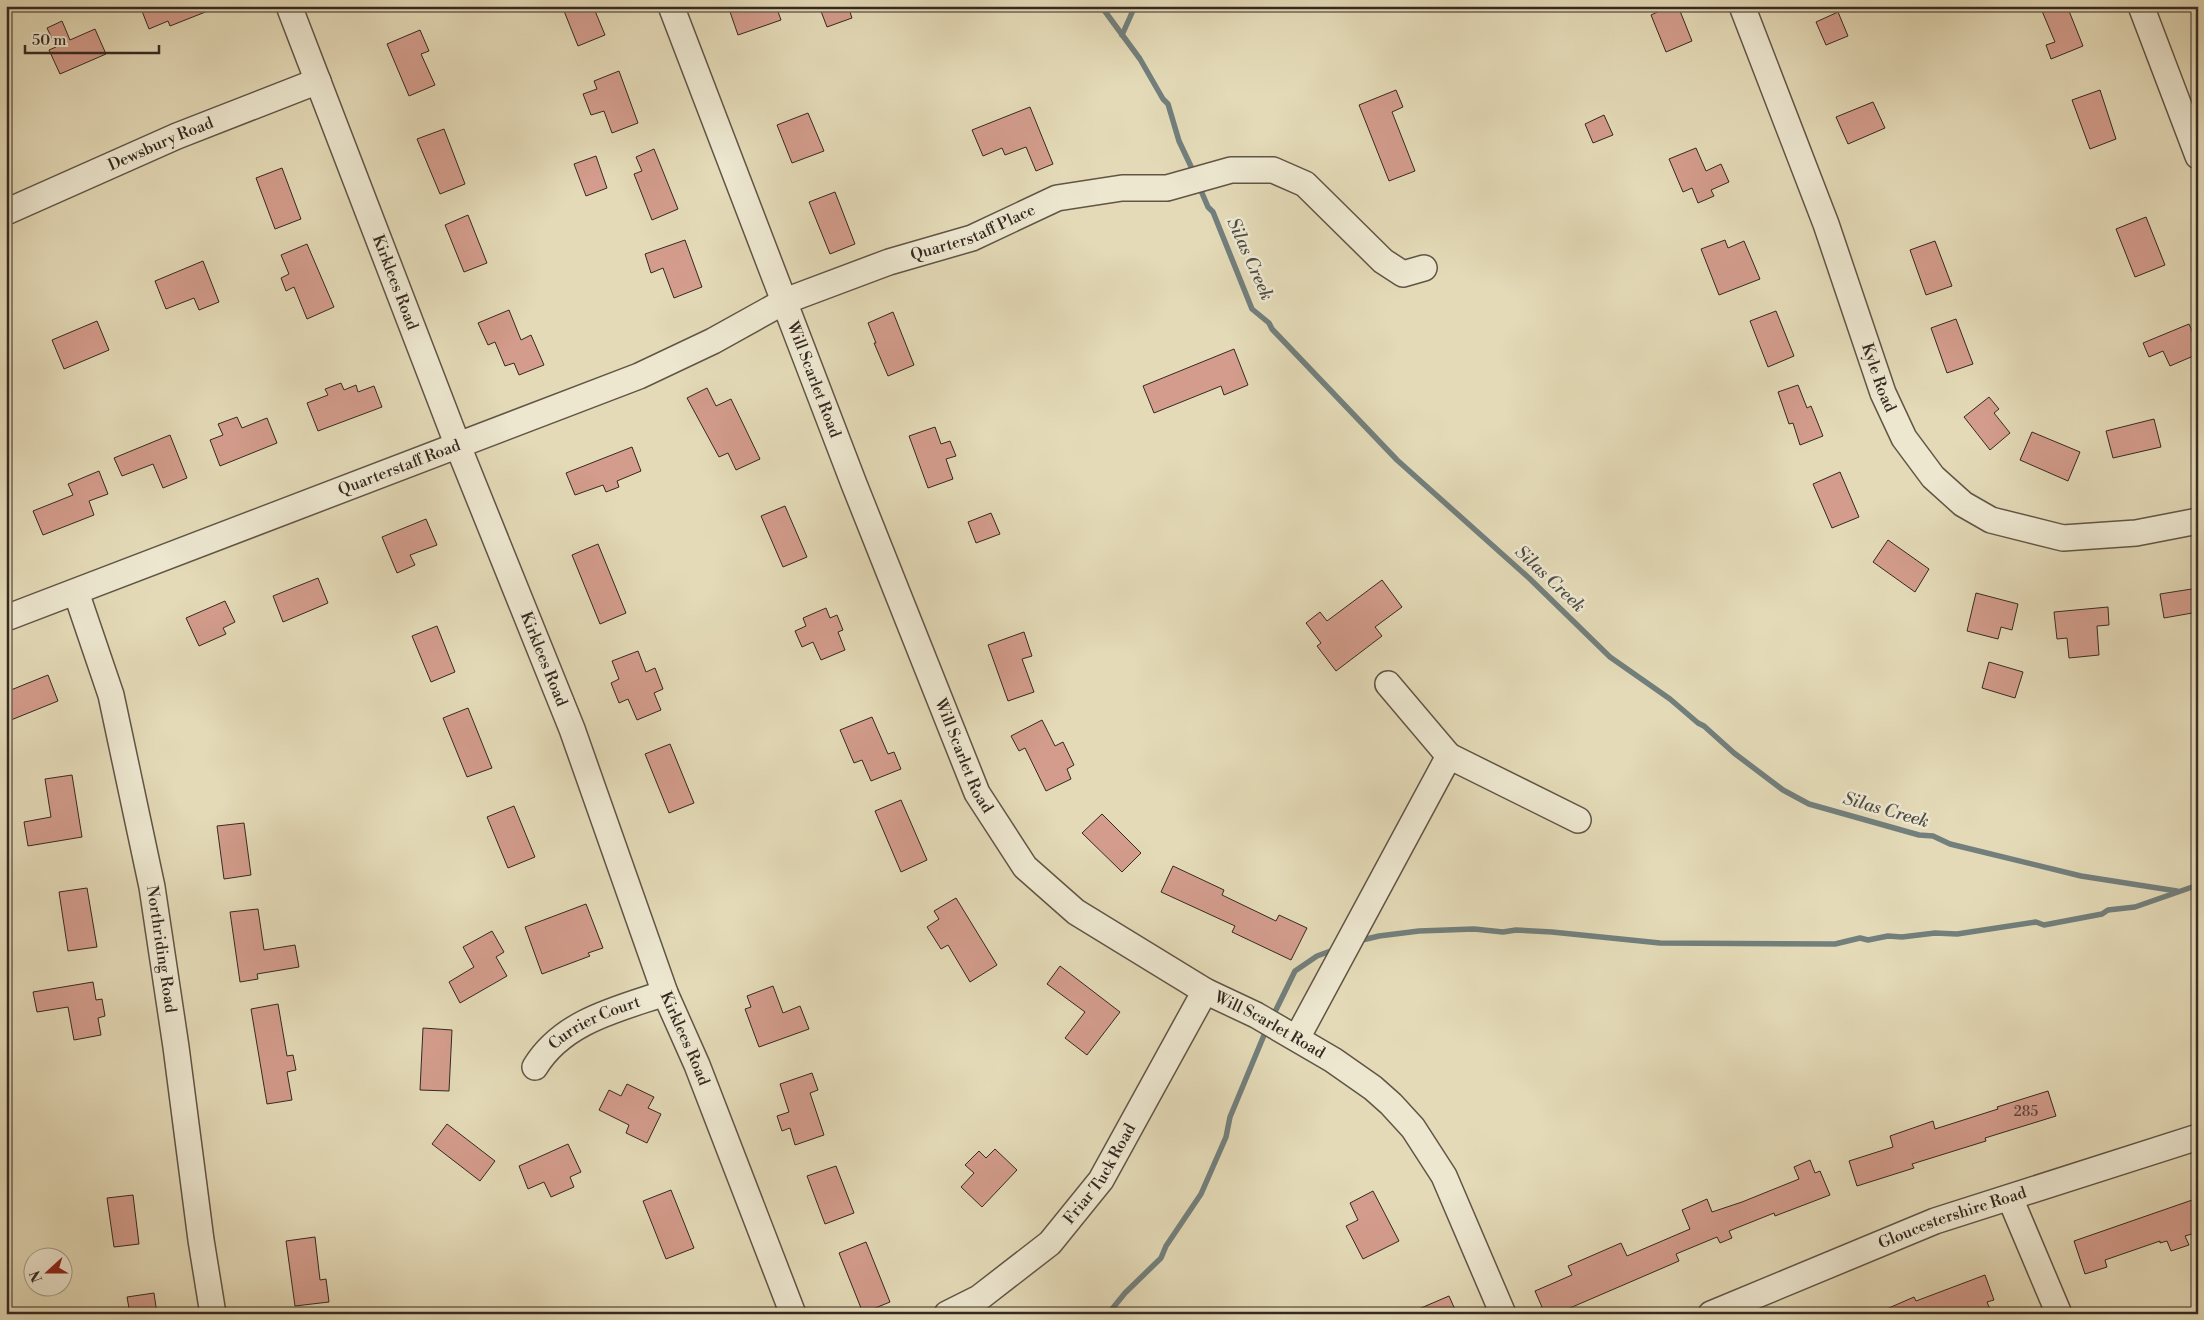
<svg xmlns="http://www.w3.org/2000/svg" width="2204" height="1320" font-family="'Libre Bodoni',serif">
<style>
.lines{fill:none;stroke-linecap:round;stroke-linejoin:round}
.stream{stroke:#727f7c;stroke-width:5.5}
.building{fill:#d39c8c;stroke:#352921}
.minor-casing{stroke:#615546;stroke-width:28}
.minor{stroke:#ede7d0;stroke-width:25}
.labels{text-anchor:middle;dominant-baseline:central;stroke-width:5;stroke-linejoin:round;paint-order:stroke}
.number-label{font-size:14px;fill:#5c463c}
.street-label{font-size:16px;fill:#352921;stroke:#ede7d0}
.water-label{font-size:18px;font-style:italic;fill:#4e4d47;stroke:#ede7d0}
</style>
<rect width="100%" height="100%" fill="#e4dab7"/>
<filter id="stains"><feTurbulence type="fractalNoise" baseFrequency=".004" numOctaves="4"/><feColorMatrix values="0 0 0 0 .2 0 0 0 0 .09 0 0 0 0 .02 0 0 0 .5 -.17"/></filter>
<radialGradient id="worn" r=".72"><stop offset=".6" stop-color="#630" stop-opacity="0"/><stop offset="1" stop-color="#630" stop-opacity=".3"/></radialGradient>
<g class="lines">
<g class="stream">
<path d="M1101,6L1140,59L1163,99L1168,104L1179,141L1195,175"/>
<path d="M1122,35L1135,6"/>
<path d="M1199,186L1208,207L1213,212L1252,309L1269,323L1272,329L1397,460L1529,578L1610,657L1670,699L1698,723L1704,726L1734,753L1783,790L1809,804L1919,835L1933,836L1950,844L2081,876L2177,891"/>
<path d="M1358,941L1379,936L1419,931L1474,929L1503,932L1516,930L1552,932L1660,943L1835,944L1860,938L1868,940L1888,936L1902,937L1935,933L1957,934L2036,922L2044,925L2102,914L2108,910L2135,907L2198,885"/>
<path d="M1272,1018L1295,971L1317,956L1336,949"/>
<path d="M1108,1314L1125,1293L1161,1258L1166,1246L1201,1194L1226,1137L1230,1117L1267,1028"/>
</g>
</g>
<g class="building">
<path d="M140,6H217L218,7L170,26L168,21L149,29Z"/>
<path d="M562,6H593L605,35L578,46Z"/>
<path d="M728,6H776L781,20L738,35Z"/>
<path d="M819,6H848L852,18L827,27Z"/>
<path d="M1670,6H1678L1692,41L1666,52L1651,15Z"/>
<path d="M2053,6H2067L2083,46L2051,59L2046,45L2055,42L2042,11Z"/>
<path d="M1838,12L1848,36L1826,45L1816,22Z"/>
<path d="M62,21L70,40L95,29L106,54L60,74L49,50L56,47L47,28Z"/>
<path d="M420,30L429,51L421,54L435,85L409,96L387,44Z"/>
<path d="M619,71L638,123L612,133L604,111L591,115L583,94L597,89L594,81Z"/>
<path d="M1396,90L1403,107L1392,112L1415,171L1389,181L1359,105Z"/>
<path d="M2100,90L2116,139L2090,149L2072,100Z"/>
<path d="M1873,102L1885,128L1848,144L1836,117Z"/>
<path d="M1030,107L1053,164L1036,171L1026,147L1005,155L1002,148L983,156L972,130Z"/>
<path d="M808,113L824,151L792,163L777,125Z"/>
<path d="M1604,115L1613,135L1593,143L1585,124Z"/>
<path d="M444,129L465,184L440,194L417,139Z"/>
<path d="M1696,148L1706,171L1721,164L1729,182L1711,190L1714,196L1698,203L1692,188L1683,192L1669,159Z"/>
<path d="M654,149L678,209L652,220L634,174L642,171L636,157Z"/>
<path d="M596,156L607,188L586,196L574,164Z"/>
<path d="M282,168L301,219L275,229L256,178Z"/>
<path d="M835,192L855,244L830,254L809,202Z"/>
<path d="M468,215L487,263L464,272L445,225Z"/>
<path d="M2146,217L2165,265L2135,277L2116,229Z"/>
<path d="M685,240L702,287L674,298L663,268L651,273L645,254Z"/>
<path d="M1725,240L1728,248L1744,241L1760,279L1719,295L1701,249Z"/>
<path d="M1935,241L1952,286L1926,295L1910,250Z"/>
<path d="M307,244L334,307L307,319L294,287L286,291L281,278L289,274L281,255Z"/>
<path d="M203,261L219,302L199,310L194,298L166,309L155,281Z"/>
<path d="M509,310L521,340L531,335L544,365L519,375L514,363L505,366L495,342L488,345L478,323Z"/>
<path d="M1776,311L1794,356L1768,367L1750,321Z"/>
<path d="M893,312L914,365L888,376L874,343H876L868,323Z"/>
<path d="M1956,319L1973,364L1947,373L1931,328Z"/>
<path d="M97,321L109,350L64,369L52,340Z"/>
<path d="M2189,324L2198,345V354L2170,366L2163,351L2149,357L2143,343Z"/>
<path d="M1234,349L1248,385L1224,395L1221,386L1154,413L1143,386Z"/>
<path d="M341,383L344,390L356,385L358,392L374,386L382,407L318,431L307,403L328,395L325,389Z"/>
<path d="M1798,385L1807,408L1811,406L1823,436L1800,445L1793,423L1789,424L1778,392Z"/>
<path d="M707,388L716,406L731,399L760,459L736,470L728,453L719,457L687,398Z"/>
<path d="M1989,397L1999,409L1994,413L2010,433L1990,450L1964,417Z"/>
<path d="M237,417L242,428L267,418L277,443L220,466L210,440L223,435L218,424Z"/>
<path d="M2154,419L2161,447L2113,458L2106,431Z"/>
<path d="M935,427L941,444L950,441L956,456L946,459L953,479L928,488L909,436Z"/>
<path d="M2032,432L2080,452L2068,481L2020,460Z"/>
<path d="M170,435L187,478L163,488L153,464L122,476L114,458Z"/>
<path d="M632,447L641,471L617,481L619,487L606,492L603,485L575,495L566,473Z"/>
<path d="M99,471L108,494L89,501L94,515L43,535L33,511L73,495L68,484Z"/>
<path d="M1840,472L1859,517L1832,528L1813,484Z"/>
<path d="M785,506L807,557L783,567L761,516Z"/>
<path d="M991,513L1000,534L976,543L968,522Z"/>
<path d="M426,519L437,545L410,555L415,565L397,573L382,537Z"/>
<path d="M1888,540L1929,569L1915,592L1873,562Z"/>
<path d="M598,544L626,613L600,624L572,555Z"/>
<path d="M318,578L328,603L283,622L273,596Z"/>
<path d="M1382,580L1402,607L1375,627L1382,636L1336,671L1317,646L1321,643L1306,623L1320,612L1327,621Z"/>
<path d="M2198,588V612L2164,618L2160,594Z"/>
<path d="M1976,593L2018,604L2012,630L2001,627L1998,639L1967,631Z"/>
<path d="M225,601L235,622L223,628L226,634L199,646L186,618Z"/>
<path d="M2108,607L2109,625L2097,626L2099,655L2069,658L2067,638L2057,639L2054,612Z"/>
<path d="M826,608L830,618L837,615L843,630L838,632L845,650L821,660L813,642L802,647L795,631L806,626L803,618Z"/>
<path d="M437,626L455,672L431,682L412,636Z"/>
<path d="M1024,632L1032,656L1022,659L1034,692L1008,701L988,645Z"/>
<path d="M638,651L646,672L655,668L663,689L654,693L661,710L637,720L628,699L619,703L611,683L619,679L612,661Z"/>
<path d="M1989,662L2023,672L2015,698L1982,688Z"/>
<path d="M48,675L58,701L6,722V692Z"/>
<path d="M468,708L492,768L467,777L443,718Z"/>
<path d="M872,717L888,754L894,752L901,769L871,781L862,760L854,763L840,730Z"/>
<path d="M1042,720L1055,746L1063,742L1074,765L1067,769L1071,779L1046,791L1025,748L1019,751L1011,736Z"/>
<path d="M670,744L694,803L669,813L645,754Z"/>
<path d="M72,775L82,837L28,846L24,822L51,817L45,779Z"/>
<path d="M901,800L927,860L901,872L875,811Z"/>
<path d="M514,806L535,857L508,868L487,817Z"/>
<path d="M1102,814L1141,853L1122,872L1082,833Z"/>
<path d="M244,823L251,875L224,879L217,826Z"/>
<path d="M1173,866L1224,890L1222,895L1276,921L1279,915L1307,928L1291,960L1232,932L1235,926L1161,892Z"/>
<path d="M87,888L97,947L68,951L59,892Z"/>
<path d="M956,898L997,965L970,982L948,945L941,949L927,927L939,919L934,911Z"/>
<path d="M586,904L603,948L588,953L590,956L542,974L525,927Z"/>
<path d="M258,909L264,950L295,945L299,967L257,974L258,979L240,982L230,912Z"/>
<path d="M492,931L504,952L496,957L507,976L460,1003L449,982L474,967L463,947Z"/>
<path d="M1060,966L1120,1012L1087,1055L1065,1038L1085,1012L1047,984Z"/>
<path d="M93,982L96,1000L102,999L105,1016L98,1018L101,1035L74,1040L68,1007L37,1012L33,992Z"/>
<path d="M773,986L783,1013L800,1006L809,1029L759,1047L745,1009L751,1007L747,996Z"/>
<path d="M278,1004L287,1056L293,1055L296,1070L287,1072L292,1100L267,1104L251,1009Z"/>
<path d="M423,1028L452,1030L449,1091L420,1090Z"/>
<path d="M812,1073L818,1090L810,1093L824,1135L795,1145L790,1128L782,1131L777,1116L789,1112L780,1084Z"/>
<path d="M627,1084L654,1097L648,1108L661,1114L647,1143L626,1133L629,1125L599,1110L609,1090L621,1096Z"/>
<path d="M2048,1091L2056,1116L1985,1138L1986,1141L1912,1164L1914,1168L1857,1186L1849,1161L1893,1147L1890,1136L1933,1121L1935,1129L1998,1109L1997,1107Z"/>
<path d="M447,1124L495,1161L480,1181L432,1144Z"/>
<path d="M568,1144L581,1172L570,1177L574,1187L551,1197L544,1182L528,1189L519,1166Z"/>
<path d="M995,1149L1017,1170L982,1207L961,1187L974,1173L965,1165L979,1151L986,1158Z"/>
<path d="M1810,1160L1815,1173L1820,1171L1830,1195L1775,1216L1774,1213L1729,1231L1732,1238L1720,1243L1717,1237L1676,1254L1679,1261L1556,1314H1545L1535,1291L1572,1275L1568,1266L1621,1243L1627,1256L1690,1229L1682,1210L1707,1199L1712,1212L1742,1202L1799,1179L1794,1167Z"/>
<path d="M836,1166L854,1213L825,1224L807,1176Z"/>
<path d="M671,1190L694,1248L666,1259L643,1201Z"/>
<path d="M1373,1191L1399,1241L1363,1259L1346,1226L1358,1220L1350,1203Z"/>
<path d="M133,1195L139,1244L114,1247L107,1198Z"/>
<path d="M2198,1198V1232L2185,1236L2189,1245L2171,1251L2167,1241L2160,1243V1241L2105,1260L2107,1267L2085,1274L2074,1241Z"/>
<path d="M315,1237L320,1280L326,1279L329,1302L295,1306L286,1241Z"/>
<path d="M866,1242L890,1302L863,1313L839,1253Z"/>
<path d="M1985,1275L1994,1300L1987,1302L1992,1314H1875L1914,1297L1916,1301Z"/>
<path d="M154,1293L157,1314H130L127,1297Z"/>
<path d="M1449,1296L1457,1314H1407Z"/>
</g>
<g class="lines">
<defs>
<g id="minor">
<path id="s1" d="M289,6L458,446L572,729L665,993L697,1065L793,1314"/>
<path id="s2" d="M671,6L854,484L977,793L1025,867L1076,912L1205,991L1256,1015L1333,1060L1373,1088L1391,1104L1413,1128L1444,1176L1503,1314"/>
<path id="s3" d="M1742,6L1826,224L1883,393L1904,438L1933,477L1963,504L1991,520L2063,538L2136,533L2198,521"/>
<path d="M2141,6L2198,156"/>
<path id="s4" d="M6,212L177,136L318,81"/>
<path id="s5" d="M76,592L111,695L152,887L176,1047L201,1240L213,1314"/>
<path id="s6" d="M6,618L639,376L713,341L785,301L889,262L972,238L1057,198L1122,188H1167L1231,170H1273L1305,184L1383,261L1403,274L1424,268"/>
<path d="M1449,756L1578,820"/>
<path d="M1297,1038L1449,756L1388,684"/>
<path id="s7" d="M535,1067C563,1021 618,1009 665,993"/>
<path d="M2010,1198L2059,1314"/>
<path id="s8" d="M947,1314L979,1298L1050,1243L1101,1180L1205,991"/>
<path id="s9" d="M1711,1314L1935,1221L2198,1137"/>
</g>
</defs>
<use href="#minor" class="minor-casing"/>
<use href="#minor" class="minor"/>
</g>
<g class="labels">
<g class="number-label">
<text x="2026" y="1112">285</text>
</g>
<g class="street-label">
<text stroke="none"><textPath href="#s4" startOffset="169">Dewsbury Road</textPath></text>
<text stroke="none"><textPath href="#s6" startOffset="1042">Quarterstaff Place</textPath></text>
<text stroke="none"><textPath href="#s1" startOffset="296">Kirklees Road</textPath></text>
<text stroke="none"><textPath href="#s3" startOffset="396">Kyle Road</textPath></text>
<text stroke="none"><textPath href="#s2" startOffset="400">Will Scarlet Road</textPath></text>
<text stroke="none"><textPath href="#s6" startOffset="421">Quarterstaff Road</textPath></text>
<text stroke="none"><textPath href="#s1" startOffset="701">Kirklees Road</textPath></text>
<text stroke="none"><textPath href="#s2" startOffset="805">Will Scarlet Road</textPath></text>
<text stroke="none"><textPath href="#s5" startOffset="368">Northriding Road</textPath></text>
<text stroke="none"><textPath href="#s7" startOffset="76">Currier Court</textPath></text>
<text stroke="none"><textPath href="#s2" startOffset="1225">Will Scarlet Road</textPath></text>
<text stroke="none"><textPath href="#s1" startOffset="1106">Kirklees Road</textPath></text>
<text stroke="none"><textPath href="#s8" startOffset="211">Friar Tuck Road</textPath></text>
<text stroke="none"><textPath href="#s9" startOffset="260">Gloucestershire Road</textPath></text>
</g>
<g class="water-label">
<text transform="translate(1250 259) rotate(66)">Silas Creek</text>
<text transform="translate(1550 579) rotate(43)">Silas Creek</text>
<text transform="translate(1886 810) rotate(16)">Silas Creek</text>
</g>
</g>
<rect width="2204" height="1320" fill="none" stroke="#e4dab7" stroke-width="25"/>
<rect x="8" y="8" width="2189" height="1305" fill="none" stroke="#352921" stroke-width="2.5"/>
<rect x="12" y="12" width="2179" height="1295" fill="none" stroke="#352921"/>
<g transform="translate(48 1272) rotate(249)"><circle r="24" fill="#ede7d0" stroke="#a39b8a"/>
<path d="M0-4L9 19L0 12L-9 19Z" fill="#8f2418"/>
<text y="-8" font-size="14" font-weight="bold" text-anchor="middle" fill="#352921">N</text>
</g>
<path d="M25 45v8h134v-8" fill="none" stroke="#352921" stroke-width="2.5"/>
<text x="32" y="45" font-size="15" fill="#352921" stroke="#ede7d0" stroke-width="4" paint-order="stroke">50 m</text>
<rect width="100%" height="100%" filter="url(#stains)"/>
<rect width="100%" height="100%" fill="url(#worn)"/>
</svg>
